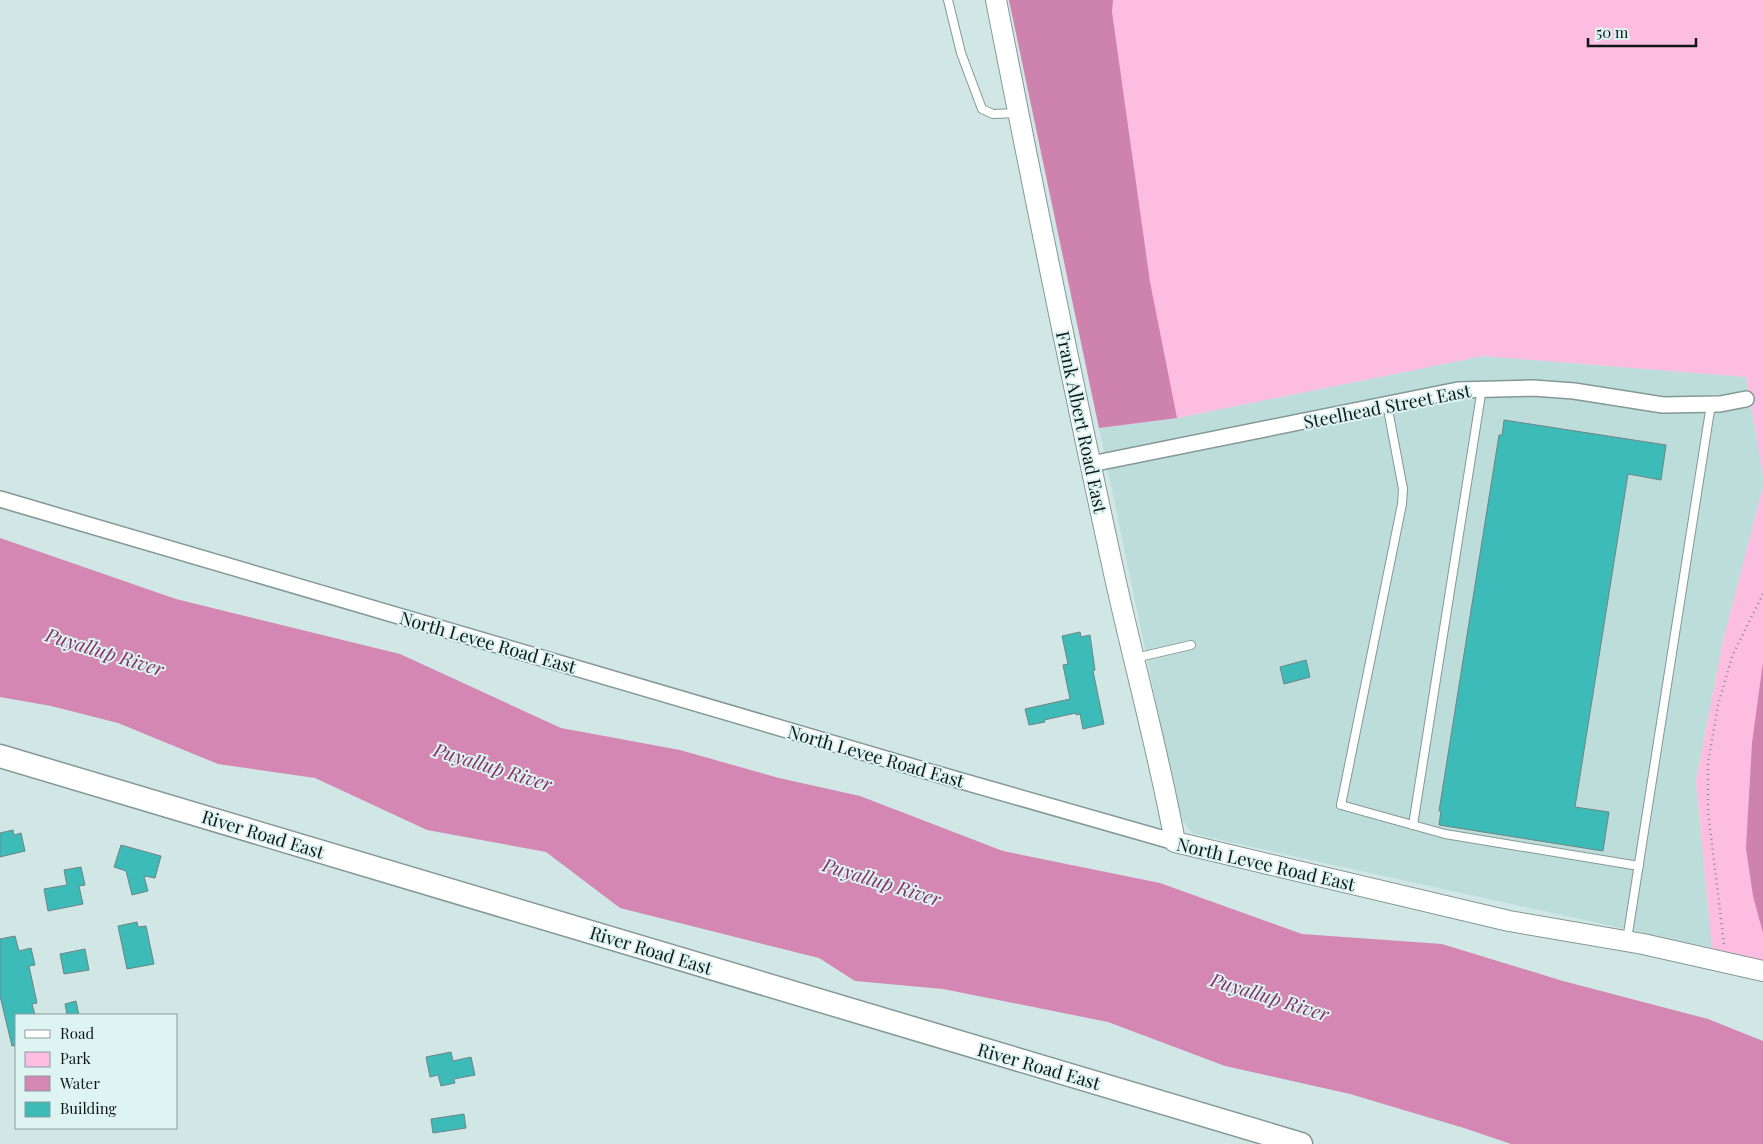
<svg xmlns="http://www.w3.org/2000/svg" width="1763" height="1144" font-family="'Playfair Display',serif">
<style>
.built{fill:#bddddb}
.green{fill:#fdbde0}
.forest{fill:#ce82ae}
.water{fill:#d487b3}
.building{fill:#3cbbb8;stroke:#708483}
.lines{fill:none;stroke-linecap:round;stroke-linejoin:round}
.lane-casing{stroke:#839897;stroke-width:10}
.street-casing{stroke:#839897;stroke-width:18}
.secondary-casing{stroke:#839897;stroke-width:22}
.primary-casing{stroke:#839897;stroke-width:25}
.path{stroke:#819191;stroke-width:2.5;stroke-dasharray:1 4;stroke-linecap:butt}
.lane{stroke:#fff;stroke-width:8}
.street{stroke:#fff;stroke-width:15}
.secondary{stroke:#fff;stroke-width:20}
.primary{stroke:#fff;stroke-width:22}
.labels{text-anchor:middle;dominant-baseline:central;stroke-width:4;stroke-linejoin:round;paint-order:stroke}
.street-label{font-size:18px;fill:#0e1616;stroke:#def4f3}
.water-label{font-size:19px;font-style:italic;fill:#882e67;stroke:#def4f3}
</style>
<rect width="100%" height="100%" fill="#d1e7e6"/>
<path class="built" d="M1483,356L1746,377L1763,476V487L1723,641L1696,781L1712,948L1193,834L1180,817L1099,428L1177,418Z"/>
<g class="green">
<path d="M1009,0H1763V476L1746,377L1483,356L1177,418L1099,428Z"/>
<path d="M1763,487V963L1712,948L1696,781L1723,641Z"/>
</g>
<g class="forest">
<path d="M1009,0H1113L1112,12L1150,282L1177,418L1099,428Z"/>
<path d="M1763,662V933L1753,896L1746,848L1752,743Z"/>
</g>
<path class="water" d="M0,538L176,599L400,654L561,728L680,750L779,778L860,796L1003,851L1160,883L1302,934L1442,944L1563,981L1708,1019L1763,1041V1144H1511L1464,1128L1350,1094L1225,1066L1108,1022L943,989L855,981L819,958L620,908L546,852L427,830L315,778L218,764L118,723L51,706L0,697Z"/>
<g class="building">
<path d="M1504,420L1666,445L1661,480L1628,474L1575,807L1609,812L1603,851L1439,825L1441,811H1439L1499,435H1502Z"/>
<path d="M1080,632L1081,637L1090,635L1095,670L1093,671L1104,724L1083,729L1080,714L1076,715V713L1044,720L1045,722L1029,725L1025,709L1070,699L1063,665L1068,664L1062,636Z"/>
<path d="M1306,660L1310,677L1284,684L1280,667Z"/>
<path d="M13,830L14,835L21,833L25,851L0,857V833Z"/>
<path d="M121,845L161,856L155,878L144,876L148,891L132,895L126,871L114,867Z"/>
<path d="M81,867L85,885L79,886L83,904L48,911L44,889L67,885L64,870Z"/>
<path d="M137,922L138,927L146,926L154,964L127,969L118,926Z"/>
<path d="M15,936L19,951L31,948L35,965L29,966L37,1003L32,1004L35,1015H16V1045L12,1046L0,996V939Z"/>
<path d="M85,949L89,970L64,974L60,954Z"/>
<path d="M76,1001L79,1015H67L65,1004Z"/>
<path d="M451,1052L453,1061L471,1057L475,1075L454,1079L455,1083L441,1086L438,1075L430,1077L426,1057Z"/>
<path d="M464,1114L466,1128L433,1133L431,1119Z"/>
</g>
<g class="lines">
<defs>
<g id="lane">
<path d="M948,0L961,53L982,109L993,114L1017,113"/>
<path d="M1387,404L1403,489L1402,504L1341,805L1445,834L1639,866"/>
<path d="M1135,658L1191,645"/>
<path d="M1413,825L1482,388"/>
<path d="M1627,940L1711,404"/>
</g>
<g id="street">
<path d="M1091,464L1458,390L1533,388L1574,391L1663,405L1720,404L1746,399"/>
<path d="M0,499L937,774L1175,842"/>
</g>
<path id="secondary" d="M996,0C1033,188 1071,376 1112,564C1132,657 1158,749 1175,842L1509,921L1643,944L1763,971"/>
<path id="primary" d="M0,756L1301,1144"/>
</defs>
<use href="#lane" class="lane-casing"/>
<use href="#street" class="street-casing"/>
<use href="#secondary" class="secondary-casing"/>
<use href="#primary" class="primary-casing"/>
<path class="path" d="M1724,944L1708,811V763L1718,705L1733,654L1763,594"/>
<use href="#lane" class="lane"/>
<use href="#street" class="street"/>
<use href="#secondary" class="secondary"/>
<use href="#primary" class="primary"/>
</g>
<g class="labels">
<g class="street-label">
<text transform="translate(1387 406) rotate(-11)">Steelhead Street East</text>
<text transform="translate(1082 422) rotate(78)">Frank Albert Road East</text>
<text transform="translate(488 642) rotate(16)">North Levee Road East</text>
<text transform="translate(876 756) rotate(16)">North Levee Road East</text>
<text transform="translate(263 834) rotate(17)">River Road East</text>
<text transform="translate(1266 864) rotate(13)">North Levee Road East</text>
<text transform="translate(651 950) rotate(17)">River Road East</text>
<text transform="translate(1039 1066) rotate(16)">River Road East</text>
</g>
<g class="water-label">
<text transform="translate(105 651) rotate(17)">Puyallup River</text>
<text transform="translate(493 766) rotate(17)">Puyallup River</text>
<text transform="translate(882 881) rotate(17)">Puyallup River</text>
<text transform="translate(1270 996) rotate(17)">Puyallup River</text>
</g>
</g>
<rect x="15" y="1014" width="162" height="115" fill="#def4f3" stroke="#8b9b9b"/>
<rect x="25" y="1030" width="25" height="8" fill="#ffffff" stroke="#8b9b9b"/>
<text x="60" y="1039" font-size="15" fill="#0e1616">Road</text>
<rect x="25" y="1052" width="25" height="15" fill="#fdbde0" stroke="#8b9b9b"/>
<text x="60" y="1064" font-size="15" fill="#0e1616">Park</text>
<rect x="25" y="1076" width="25" height="15" fill="#d487b3" stroke="#8b9b9b"/>
<text x="60" y="1089" font-size="15" fill="#0e1616">Water</text>
<rect x="25" y="1102" width="25" height="15" fill="#3cbbb8" stroke="#8b9b9b"/>
<text x="60" y="1114" font-size="15" fill="#0e1616">Building</text>
<path d="M1588 38v8h108v-8" fill="none" stroke="#0e1616" stroke-width="2.5"/>
<text x="1596" y="38" font-size="15" fill="#0e1616" stroke="#def4f3" stroke-width="4" paint-order="stroke">50 m</text>
</svg>
